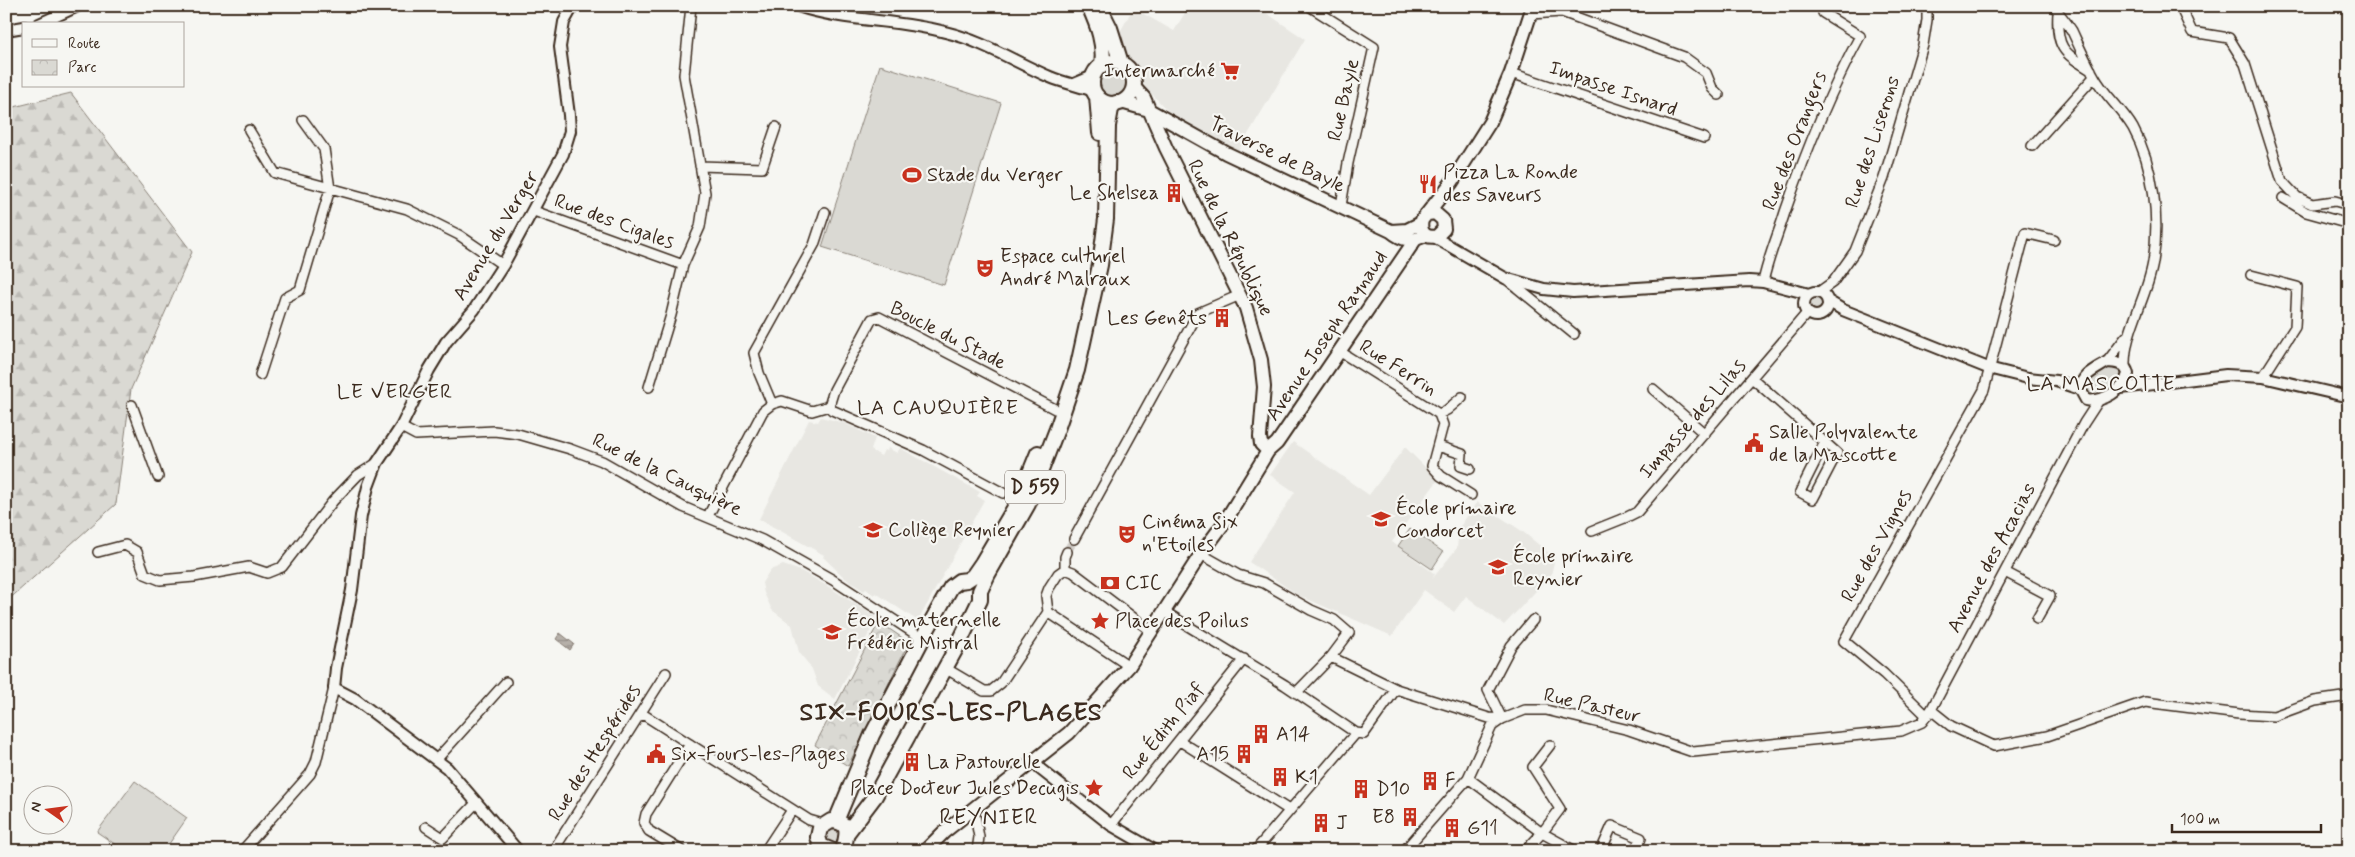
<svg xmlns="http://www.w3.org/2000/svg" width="2355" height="857" font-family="Mynerve,sans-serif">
	<defs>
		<pattern id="forest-firs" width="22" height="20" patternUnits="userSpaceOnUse" patternTransform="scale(1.25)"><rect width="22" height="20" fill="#dad9d3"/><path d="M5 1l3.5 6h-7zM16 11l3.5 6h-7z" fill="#bcbab5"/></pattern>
		<pattern id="park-crowns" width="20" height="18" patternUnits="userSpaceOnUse" patternTransform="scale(1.25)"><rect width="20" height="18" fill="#dad9d3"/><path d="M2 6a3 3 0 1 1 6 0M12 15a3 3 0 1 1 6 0" fill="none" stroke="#bcbab5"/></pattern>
		<pattern id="water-rules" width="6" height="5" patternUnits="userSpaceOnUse" patternTransform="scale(1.25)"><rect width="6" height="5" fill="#b6b0a9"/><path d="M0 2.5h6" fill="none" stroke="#958f89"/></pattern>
	</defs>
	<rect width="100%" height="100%" fill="#f6f6f2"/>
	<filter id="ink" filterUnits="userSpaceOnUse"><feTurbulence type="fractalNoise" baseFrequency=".02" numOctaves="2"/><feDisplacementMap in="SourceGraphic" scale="10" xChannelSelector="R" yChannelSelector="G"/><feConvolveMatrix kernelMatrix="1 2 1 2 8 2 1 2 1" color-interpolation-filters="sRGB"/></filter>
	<g filter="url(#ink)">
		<path fill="#e8e7e2" d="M1189,6H1256L1305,39L1238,151L1168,111L1147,89L1120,46V32L1133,8L1174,31Z
			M821,417L844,423L875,438L871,450L881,456L884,450L887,451L888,448L897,453L900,448L980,492L977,496L984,500L918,621L876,593L874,595L866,589L864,591L846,579L823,557L824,555L759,519L809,420L818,422Z
			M1293,442L1369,495L1405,447L1438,480L1392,542L1435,574L1432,579L1457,548L1459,528L1477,502L1522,531L1555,558L1551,575L1504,625L1466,596L1454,612L1424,590L1392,636L1298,595L1249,562L1295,492L1270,475Z
			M783,565L801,571L829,587L877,618L835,699L818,686L812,669L799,652L792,625L772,610L764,593L762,583L770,570Z"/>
		<path fill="#dad9d3" stroke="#8a8278" d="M1093 82a20 20 0 1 1 40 0a20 20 0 1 1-40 0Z
			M880,65L1001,103L944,285L822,247Z
			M1804 304a12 12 0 1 1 24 0a12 12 0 1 1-24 0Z
			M2113,362L2127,377L2093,402L2080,385Z
			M1410,529L1443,552L1432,569L1398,546Z
			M135,781L187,818L164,851H125L97,832Z
			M827,822L847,833L833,851L818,832Z"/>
		<path fill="url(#forest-firs)" stroke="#8a8278" d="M2341,6H2349V39Z
			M71,93L192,252L131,389L116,504L6,602V109Z"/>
		<path fill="url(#park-crowns)" stroke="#8a8278" d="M879,622L904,639L906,648L848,766L815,745Z"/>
		<path fill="url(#water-rules)" stroke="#857a71" d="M560,633L574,644L570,650L556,639Z"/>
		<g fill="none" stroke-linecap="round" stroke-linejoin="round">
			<path stroke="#d1cdc8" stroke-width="9" stroke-dasharray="9 4.5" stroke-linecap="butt" d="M1067,552L1074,539"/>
			<g stroke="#3b2a1e" stroke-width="12">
				<path id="minor" d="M1309,6L1374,47L1348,163L1341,206
					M1555,6L1562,12L1684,57L1706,73L1712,88L1719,95
					M2054,6C2060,15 2067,23 2072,31C2079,46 2086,62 2094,76C2104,95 2122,109 2133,128C2154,166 2160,219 2153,262C2147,299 2124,330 2125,367
					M2180,6L2192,32L2229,38L2245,64L2282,181L2297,197L2312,204L2335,201L2349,205
					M2058,12C2056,46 2062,53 2091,70
					M1531,14L1562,12
					M1511,73L1704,138
					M249,130L275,173L407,209L459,235L503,265
					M2032,146L2094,77
					M700,166L762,168L776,127
					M2283,198L2306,212L2349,224
					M534,211L683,265
					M2251,275L2297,287L2295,327L2263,377
					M1505,278L1574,334
					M1763,282C1768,258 1778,235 1785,212C1806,151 1829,93 1860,36L1823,13L1822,6
					M1819,292L1833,282L1855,251L1884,178L1923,45L1927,20V6
					M1339,351L1439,414L1443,425L1432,466L1441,476L1471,495
					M2107,362L2126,337
					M260,375L285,298L300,290L330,189L324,149L303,120
					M1752,378L1837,453L1813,499L1800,492L1825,442
					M649,387L671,315L683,265L700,227L705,193L684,75L691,6
					M1653,389L1705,434
					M772,404L782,401L812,411L829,406
					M132,405L158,477
					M1439,414L1447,410L1462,397
					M401,427L416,435L494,431L518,434L570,449L602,461L683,507L762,540L833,580L923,639
					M1438,446L1462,454L1461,466L1470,469
					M1003,493L923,450L832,410L829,406L834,390L872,319L879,317L1055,409
					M708,516L763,411L772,404L759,373L754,353L814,245L825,212
					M1592,531L1627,517L1637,512L1807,313
					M1074,539L1198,313L1240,295
					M98,552L125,545L137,552L145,574L160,580L194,577L249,567L267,573L282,567L333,501L358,475L377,463
					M1201,554L1238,575L1264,583L1311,610L1334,620L1349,633L1331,657L1296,693
					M1065,569L1073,572L1151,631
					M2005,572L2050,596L2037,619
					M1048,612L1129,666
					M1165,612L1285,685L1356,733L1364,734L1396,689L1489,718L1502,719L1525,710H1546L1629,730L1693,752L1901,731L1922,722L1931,710L2084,423L2099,400
					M1331,657L1396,689
					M945,668L984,691H991L1001,683L1048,612L1046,596L1049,588L1058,574L1065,569V557L1067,552
					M1931,710L1951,726L1994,746L2047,736L2145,702L2239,714L2274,716L2315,701L2349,696
					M641,713L809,820L823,824
					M1927,716L1884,674L1844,641L1984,390L2025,233L2054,240
					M1180,741L1289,810
					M1550,745L1533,767L1560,809L1542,833L1575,851
					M436,760L506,682
					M974,810L979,837L977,851
					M1111,825L1244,659
					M426,827L443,838L477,802
					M242,851L310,774L316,762L334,688
					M553,851L666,673
					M682,851L649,831L644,823L646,814L690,744
					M765,851L792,810
					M1255,851L1356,733
					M1404,851L1468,778
					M1525,851L1542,833L1468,778L1492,726L1502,719L1488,690L1511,646L1533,620
					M1601,851L1612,826L1641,838L1636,851"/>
			</g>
			<g stroke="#3b2a1e" stroke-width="14">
				<path id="tertiary" d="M798,6C845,22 897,19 945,32C983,41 1015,62 1050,77C1064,83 1080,86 1094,91
					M39,24L78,6
					M6,30L24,27
					M1074,84L1093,76
					M1434,237L1505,278L1544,289L1573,292L1749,281L1763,282L1809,294
					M1804 304a12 12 0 1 1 24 0a12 12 0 1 1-24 0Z
					M1828,301L1843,310L1988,368L2028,378L2056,381L2080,389
					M2107,362C2116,362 2126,364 2128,374C2124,390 2102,403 2086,400L2080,389C2082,374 2095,370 2107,362Z
					M2121,388L2226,375L2263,377L2349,397
					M334,688L336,668L352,590L361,516L368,487L377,463L401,427L429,370L446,342L474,310L503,265L563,154L570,131L569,115L560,47L564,22L573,6
					M334,688L355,699L447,768L518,851
					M1035,761L1040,769L1111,825L1156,851"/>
			</g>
			<g stroke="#3b2a1e" stroke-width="16">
				<path id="secondary" d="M1133,86L1144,98L1166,148L1246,308L1261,360L1264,387L1260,437L1261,444L1268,451
					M1121,102L1149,110L1226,153L1391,231C1402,240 1412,243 1425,235
					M1428,214L1435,213L1443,220L1444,229L1437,236C1426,239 1419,232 1422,220L1452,182L1490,122L1511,73L1533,6
					M1391,231L1407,230L1421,223
					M925,851L944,832L1069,733L1129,666L1201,554L1224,523L1268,451L1277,443L1415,240"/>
			</g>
			<g stroke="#3b2a1e" stroke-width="18">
				<path id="primary" d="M1089,6C1098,26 1105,44 1102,65
					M1099,6L1110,28L1121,63
					M1092 83a21 21 0 1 1 42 0a21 21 0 1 1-42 0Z
					M1097,96L1100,133
					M836,821L872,735L929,626L951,587L959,581L967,580L973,576L982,563L1018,502L1038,453
					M847,833L875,796L959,643L980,600V591L988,574L1028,504L1057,429L1077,370L1100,265L1106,219L1108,126L1111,109L1116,103
					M833,851L821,846L818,837L820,828L831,821C853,822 846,837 843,851"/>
			</g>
			<use href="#minor" stroke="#f6f6f2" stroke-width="9"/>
			<use href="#tertiary" stroke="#f6f6f2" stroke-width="10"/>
			<use href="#secondary" stroke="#f6f6f2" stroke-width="12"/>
			<use href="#primary" stroke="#f6f6f2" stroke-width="14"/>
		</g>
	</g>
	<defs>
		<g id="supermarket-bare" transform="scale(1.5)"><path d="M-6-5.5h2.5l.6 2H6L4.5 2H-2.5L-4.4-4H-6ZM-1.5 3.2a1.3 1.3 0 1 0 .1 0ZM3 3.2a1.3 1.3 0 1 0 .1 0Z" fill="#c8321e" stroke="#f6f6f2" stroke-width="2.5" paint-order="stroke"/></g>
		<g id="stadium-bare" transform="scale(1.5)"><path d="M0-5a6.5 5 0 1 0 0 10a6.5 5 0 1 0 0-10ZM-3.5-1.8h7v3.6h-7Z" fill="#c8321e" stroke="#f6f6f2" stroke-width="2.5" paint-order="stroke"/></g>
		<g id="restaurant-bare" transform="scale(1.5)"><path d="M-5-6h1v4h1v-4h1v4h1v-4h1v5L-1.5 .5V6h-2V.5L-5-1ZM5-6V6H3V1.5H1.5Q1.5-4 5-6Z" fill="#c8321e" stroke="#f6f6f2" stroke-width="2.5" paint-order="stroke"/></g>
		<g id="building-bare" transform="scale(1.5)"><path d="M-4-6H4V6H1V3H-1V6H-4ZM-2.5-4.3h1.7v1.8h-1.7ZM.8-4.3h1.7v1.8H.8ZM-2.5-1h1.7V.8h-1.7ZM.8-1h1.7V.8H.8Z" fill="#c8321e" stroke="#f6f6f2" stroke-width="2.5" paint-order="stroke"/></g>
		<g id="theatre-bare" transform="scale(1.5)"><path d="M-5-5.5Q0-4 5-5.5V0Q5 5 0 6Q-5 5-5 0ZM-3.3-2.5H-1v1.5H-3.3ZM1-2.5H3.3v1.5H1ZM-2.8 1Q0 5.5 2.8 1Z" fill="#c8321e" stroke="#f6f6f2" stroke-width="2.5" paint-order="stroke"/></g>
		<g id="civic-bare" transform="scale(1.5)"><path d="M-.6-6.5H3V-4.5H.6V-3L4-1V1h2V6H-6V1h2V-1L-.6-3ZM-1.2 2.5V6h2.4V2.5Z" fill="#c8321e" stroke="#f6f6f2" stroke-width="2.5" paint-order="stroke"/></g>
		<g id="school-bare" transform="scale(1.5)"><path d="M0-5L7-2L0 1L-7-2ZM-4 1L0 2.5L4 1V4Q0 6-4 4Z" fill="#c8321e" stroke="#f6f6f2" stroke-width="2.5" paint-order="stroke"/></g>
		<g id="bank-bare" transform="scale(1.5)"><path d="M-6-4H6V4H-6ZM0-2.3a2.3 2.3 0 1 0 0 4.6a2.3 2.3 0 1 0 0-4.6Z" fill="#c8321e" stroke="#f6f6f2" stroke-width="2.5" paint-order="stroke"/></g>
		<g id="sight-bare" transform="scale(1.5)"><path d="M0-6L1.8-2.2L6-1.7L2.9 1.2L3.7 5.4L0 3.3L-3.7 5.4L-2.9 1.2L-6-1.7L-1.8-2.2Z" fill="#c8321e" stroke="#f6f6f2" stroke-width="2.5" paint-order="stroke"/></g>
	</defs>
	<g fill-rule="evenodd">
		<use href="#supermarket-bare" x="1230" y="71"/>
		<use href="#stadium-bare" x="912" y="175"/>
		<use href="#restaurant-bare" x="1428" y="184"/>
		<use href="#building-bare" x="1174" y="193"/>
		<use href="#theatre-bare" x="985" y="268"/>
		<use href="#building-bare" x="1222" y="318"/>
		<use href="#civic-bare" x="1754" y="443"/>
		<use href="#school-bare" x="1381" y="519"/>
		<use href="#school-bare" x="873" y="530"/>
		<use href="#theatre-bare" x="1127" y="534"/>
		<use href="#school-bare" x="1498" y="567"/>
		<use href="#bank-bare" x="1110" y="583"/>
		<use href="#sight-bare" x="1100" y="621"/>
		<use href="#school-bare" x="832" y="632"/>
		<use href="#building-bare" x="1261" y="734"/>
		<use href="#civic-bare" x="656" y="754"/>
		<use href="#building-bare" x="1244" y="754"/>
		<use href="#building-bare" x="912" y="762"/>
		<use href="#building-bare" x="1280" y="777"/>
		<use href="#building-bare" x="1430" y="781"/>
		<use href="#sight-bare" x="1094" y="788"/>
		<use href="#building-bare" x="1361" y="789"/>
		<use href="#building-bare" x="1410" y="817"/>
		<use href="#building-bare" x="1321" y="823"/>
		<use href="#building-bare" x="1452" y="828"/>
	</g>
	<g text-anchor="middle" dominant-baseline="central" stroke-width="4.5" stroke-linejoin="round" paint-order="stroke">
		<rect fill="#f6f6f2" stroke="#73675e" stroke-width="1" x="1005" y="470.5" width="60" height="33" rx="4"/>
		<g font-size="19" font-weight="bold" fill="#3b2a1e">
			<text x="1035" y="487">D 559</text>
		</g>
		<g font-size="20" fill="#3b2a1e" stroke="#f6f6f2" text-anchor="start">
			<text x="1215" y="71" text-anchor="end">Intermarché</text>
			<text x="1443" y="172">Pizza La Ronde<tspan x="1443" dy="23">des Saveurs</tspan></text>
			<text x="927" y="175">Stade du Verger</text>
			<text x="1159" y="193" text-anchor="end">Le Shelsea</text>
			<text x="1000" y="256">Espace culturel<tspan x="1000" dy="23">André Malraux</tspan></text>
			<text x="1207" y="318" text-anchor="end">Les Genêts</text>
			<text x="1769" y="432">Salle Polyvalente<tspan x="1769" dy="23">de la Mascotte</tspan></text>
			<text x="1396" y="508">École primaire<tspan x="1396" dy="23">Condorcet</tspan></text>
			<text x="1142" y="522">Cinéma Six<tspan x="1142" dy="23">n'Etoiles</tspan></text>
			<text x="888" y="530">Collège Reynier</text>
			<text x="1513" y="556">École primaire<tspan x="1513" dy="23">Reynier</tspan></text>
			<text x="1125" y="583">CIC</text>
			<text x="847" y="620">École maternelle<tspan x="847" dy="23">Frédéric Mistral</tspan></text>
			<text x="1115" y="621">Place des Poilus</text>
			<text x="1276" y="734">A14</text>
			<text x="671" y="754">Six-Fours-les-Plages</text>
			<text x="1229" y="754" text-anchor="end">A15</text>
			<text x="927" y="762">La Pastourelle</text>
			<text x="1295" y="777">K1</text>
			<text x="1445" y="781">F</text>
			<text x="1079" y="788" text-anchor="end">Place Docteur Jules Decugis</text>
			<text x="1376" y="789">D10</text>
			<text x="1395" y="817" text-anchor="end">E8</text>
			<text x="1336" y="823">J</text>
			<text x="1467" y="828">G11</text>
		</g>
		<g font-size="20" fill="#3b2a1e" stroke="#f6f6f2">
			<text transform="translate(1613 89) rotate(19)">Impasse Isnard</text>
			<text transform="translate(1344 100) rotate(-77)">Rue Bayle</text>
			<text transform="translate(1795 141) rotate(-69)">Rue des Orangers</text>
			<text transform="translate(1873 142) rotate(-72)">Rue des Liserons</text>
			<text transform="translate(1277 155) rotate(26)">Traverse de Bayle</text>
			<text transform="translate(614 222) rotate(20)">Rue des Cigales</text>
			<text transform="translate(496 236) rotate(-59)">Avenue du Verger</text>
			<text transform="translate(1230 238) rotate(64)">Rue de la République</text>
			<text transform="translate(948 336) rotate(27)">Boucle du Stade</text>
			<text transform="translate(1327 336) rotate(-56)">Avenue Joseph Raynaud</text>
			<text transform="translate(1398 368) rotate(32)">Rue Ferrin</text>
			<text transform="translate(1693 419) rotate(-49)">Impasse des Lilas</text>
			<text transform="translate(667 475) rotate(26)">Rue de la Cauquière</text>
			<text transform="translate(1877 546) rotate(-61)">Rue des Vignes</text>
			<text transform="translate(1992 558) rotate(-62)">Avenue des Acacias</text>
			<text transform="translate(1592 706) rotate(13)">Rue Pasteur</text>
			<text transform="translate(1164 731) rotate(-51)">Rue Édith Piaf</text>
			<text transform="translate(595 753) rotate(-58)">Rue des Hespérides</text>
		</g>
		<g font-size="21" letter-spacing="1" fill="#3b2a1e" stroke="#f6f6f2">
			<text x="2101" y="384">LA MASCOTTE</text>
			<text x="395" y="392">LE VERGER</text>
			<text x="938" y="408">LA CAUQUIÈRE</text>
		</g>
		<g font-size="22" letter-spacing="1" fill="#3b2a1e" stroke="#f6f6f2">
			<text x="989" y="818">REYNIER</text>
		</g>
		<g font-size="25" font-weight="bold" letter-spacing="1" fill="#3b2a1e" stroke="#f6f6f2">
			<text x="951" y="713">SIX-FOURS-LES-PLAGES</text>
		</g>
	</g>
	<rect width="2355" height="857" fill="none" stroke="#f6f6f2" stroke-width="25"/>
	<rect x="12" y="12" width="2330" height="832" fill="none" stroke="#3b2a1e" stroke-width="2" filter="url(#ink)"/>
	<rect x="22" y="22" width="162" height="65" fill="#f6f6f2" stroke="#aba49d"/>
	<rect x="32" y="39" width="25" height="8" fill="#f6f6f2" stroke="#aba49d"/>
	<text x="68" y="48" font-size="15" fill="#3b2a1e">Route</text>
	<rect x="32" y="60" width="25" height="15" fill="url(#park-crowns)" stroke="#aba49d"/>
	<text x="68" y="72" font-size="15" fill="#3b2a1e">Parc</text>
	<g transform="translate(48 810) rotate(284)"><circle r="24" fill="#f6f6f2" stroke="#aba49d"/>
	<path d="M0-4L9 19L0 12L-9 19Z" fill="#c8321e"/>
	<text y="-8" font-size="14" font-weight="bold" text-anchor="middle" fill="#3b2a1e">N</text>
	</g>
	<path d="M2172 824v8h149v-8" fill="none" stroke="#3b2a1e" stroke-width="2.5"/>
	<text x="2180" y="824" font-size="15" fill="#3b2a1e" stroke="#f6f6f2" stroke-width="4" paint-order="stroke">100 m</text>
</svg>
